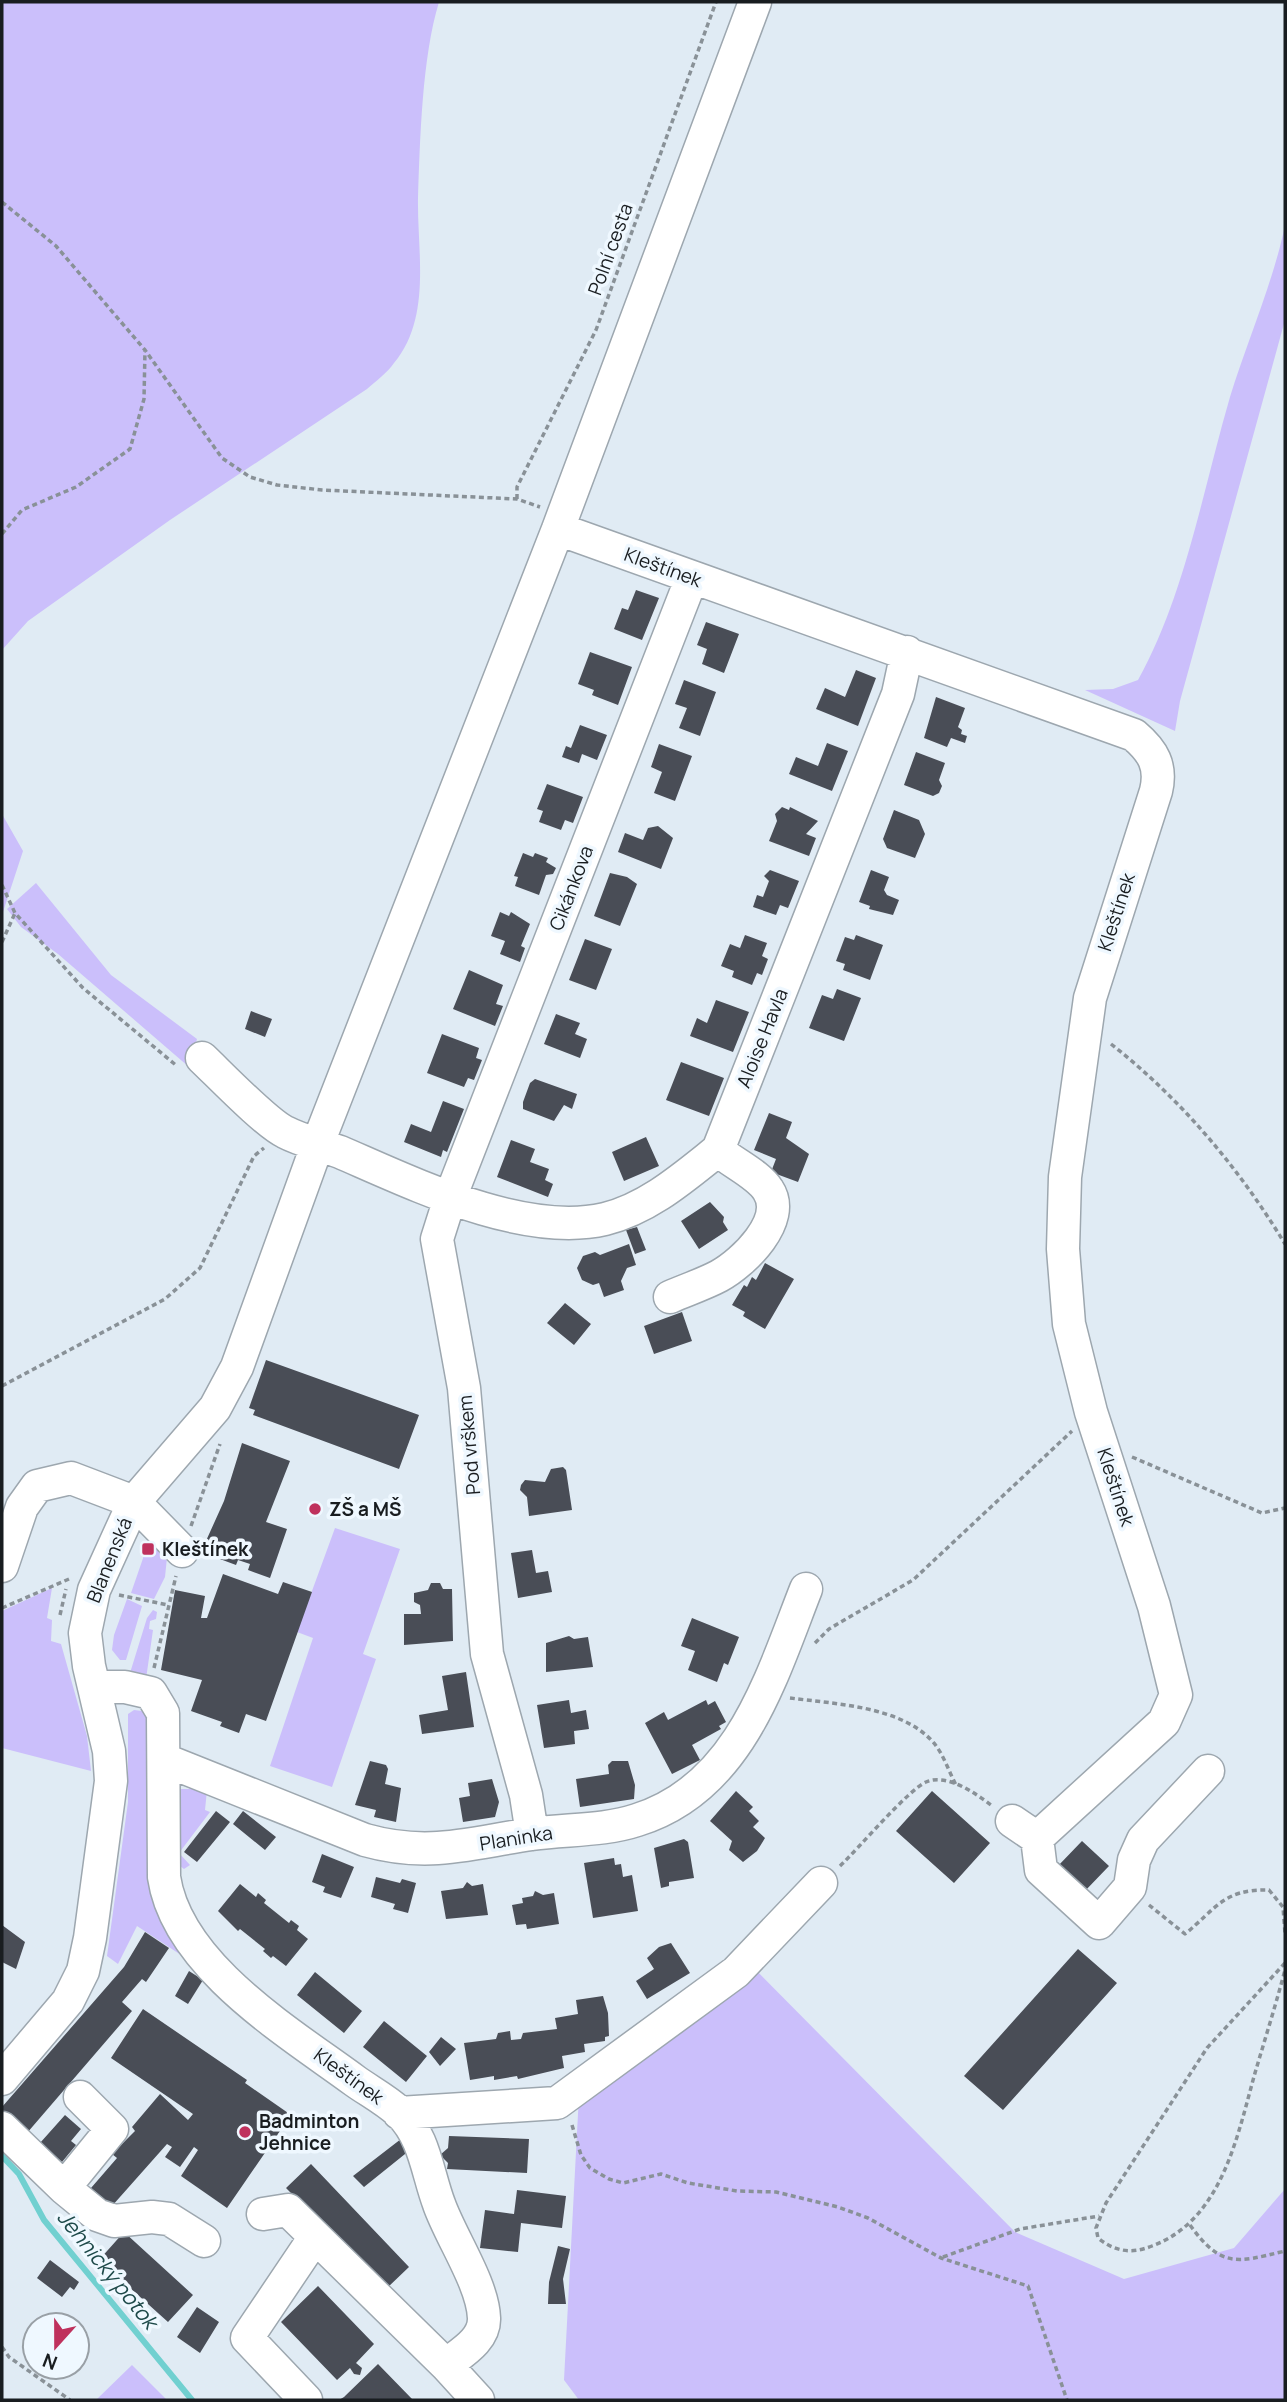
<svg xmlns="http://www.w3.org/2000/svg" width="1287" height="2402" font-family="Manrope,sans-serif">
	<rect width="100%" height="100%" fill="#e0ebf4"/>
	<path fill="#cbbffb" d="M2,2H439C422,57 420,140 418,198C417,252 432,317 394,363C387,373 376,381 367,389L170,520L28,621L2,650Z
		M1285,225V320L1180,701L1175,731L1085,690L1113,689L1138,680C1185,596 1203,489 1230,397C1247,342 1274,280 1285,225Z
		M2,814L23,851L2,915Z
		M36,883L111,975L197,1039L189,1067L58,954L21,927L7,909Z
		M335,1528L400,1549L363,1654L376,1659L332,1787L270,1766L313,1638L297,1632Z
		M156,1535L168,1548L165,1577L154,1599L131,1593L149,1541Z
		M52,1588L47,1618L52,1620L51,1641L61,1644L87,1736L91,1771L2,1748V1611Z
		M127,1599L142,1606L126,1660H120L112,1650L114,1635Z
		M153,1610L157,1612L156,1619L150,1621L149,1629L153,1630L146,1679L130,1673L147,1618Z
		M134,1710L142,1711L148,1718L185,1950L181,1955L137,1926L118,1964L107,1956L128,1802V1714Z
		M192,1785L207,1790L205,1810L210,1812L179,1853L190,1865L184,1869L171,1859L175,1800L180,1789H189Z
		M746,1960L1015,2232L1124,2279L1234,2248L1285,2189V2400H579L564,2380L580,2076Z
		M132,2365L167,2400H96Z"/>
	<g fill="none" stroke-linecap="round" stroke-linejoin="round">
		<path stroke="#71d0d0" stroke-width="6" d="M2,2156L19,2174L44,2220L192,2400"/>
	</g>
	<path fill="#494d56" d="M636,590L659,598L642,640L614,629L622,608L628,610Z
		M706,622L739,634L724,673L702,664L707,649L697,645Z
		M590,652L632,667L618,705L592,695L594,690L578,684Z
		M856,670L876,678L858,726L816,709L825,688L845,697Z
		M684,680L716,692L700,736L679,728L687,708L675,704Z
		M936,697L965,708L958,727L962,730L961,734L967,736L965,743L951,738L947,747L924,738Z
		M580,725L607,735L597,760L582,754L579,763L562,757L566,746L571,748Z
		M827,743L848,751L832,791L789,774L796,757L818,766Z
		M659,744L692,756L675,801L654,793L662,772L651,767Z
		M916,752L945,763L939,780L942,786L939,793L933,796L904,785Z
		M547,784L583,797L573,823L565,820L561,830L539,822L543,811L537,809Z
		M782,807L789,810L790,807L818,821L806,834L816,838L809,856L769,841L777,821L775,814Z
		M894,810L919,820L925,834L915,858L887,848L883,839Z
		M658,826L673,838L661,869L618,852L625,833L643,840L648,828Z
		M523,853L533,857L535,853L548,858L546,862L556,868L553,874L546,875L539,895L515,886L518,877L514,876Z
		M770,870L799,881L788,908L780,905L776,915L753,907L757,895L763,897L769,881L764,876Z
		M871,870L889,877L884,890L887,895L899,900L893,915L869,909L870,906L859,902Z
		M610,873L627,877L637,884L620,926L594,916Z
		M500,912L509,916L511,912L530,924L521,946L525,948L520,962L500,954L505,941L491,936Z
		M745,935L767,943L762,956L768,959L762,975L757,973L752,985L732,977L734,971L721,966L730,944L740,948Z
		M856,935L883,945L870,980L843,970L845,964L836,961L845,937L854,940Z
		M585,939L612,949L596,990L569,980Z
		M469,970L503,985L496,1004L503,1006L495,1026L453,1009Z
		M837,989L861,998L844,1041L809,1028L822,995L833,999Z
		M716,1000L749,1012L733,1052L690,1036L697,1018L707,1023Z
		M251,1011L272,1019L265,1037L245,1029Z
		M556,1014L580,1023L575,1034L587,1039L580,1058L544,1044Z
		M442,1034L479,1048L476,1058L482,1060L474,1080L468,1078L464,1087L427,1073Z
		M681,1062L724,1078L709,1116L666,1100Z
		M535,1079L577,1094L572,1109L564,1105L554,1121L523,1109V1102L530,1083Z
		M443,1101L464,1109L447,1152L443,1150L441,1157L404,1142L411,1124L431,1132Z
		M769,1113L792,1122L786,1138L809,1154L798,1182L771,1172L776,1159L754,1150Z
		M646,1137L659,1166L624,1181L612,1152Z
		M511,1140L535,1149L530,1162L549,1169L545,1180L553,1184L548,1197L497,1177Z
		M710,1202L724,1217L723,1222L728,1230L699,1249L681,1221Z
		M637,1227L646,1250L635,1254L626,1230Z
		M629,1244L636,1265L627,1268L621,1281L624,1290L604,1297L599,1283L593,1285L582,1280L577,1268L583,1256L595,1252L600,1255Z
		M765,1263L794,1279L765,1329L743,1316L745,1312L732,1305L744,1285L747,1287L752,1277L756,1280Z
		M565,1303L591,1324L574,1345L547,1323Z
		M682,1312L692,1341L654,1354L644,1326Z
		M266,1360L419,1415L399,1469L253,1415L255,1410L249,1408Z
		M242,1443L290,1461L266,1522L287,1529L270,1578L248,1570L250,1564L238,1560L236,1565L201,1552L224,1501Z
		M563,1467L566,1470L572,1510L529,1516L527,1497L520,1490L521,1485L525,1480L545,1482L551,1469Z
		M532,1550L536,1573L548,1571L552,1592L518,1598L511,1553Z
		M223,1574L278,1594L283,1582L312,1592L266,1721L246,1714L239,1733L220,1726L222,1722L191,1711L202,1680L161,1670L175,1590L205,1596L201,1618H207Z
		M431,1583H440L443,1589H452L453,1641L404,1645V1614H421L420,1605L414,1602V1593L428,1590Z
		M692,1618L739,1637L728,1665L724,1663L717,1682L688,1670L695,1651L681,1646Z
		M569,1636L574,1639L588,1637L593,1667L546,1672V1643Z
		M466,1672L474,1727L422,1734L419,1715L448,1710L442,1676Z
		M569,1700L571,1713L586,1710L589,1729L574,1731L575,1744L544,1748L537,1705Z
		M706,1700L708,1705L715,1701L726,1722L719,1726L721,1729L692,1745L700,1760L672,1774L645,1723L664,1712L668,1720Z
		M370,1761L386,1765L388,1769L385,1784L401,1788L396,1822L374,1817L376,1810L355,1805Z
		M612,1761H628L635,1785L634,1799L580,1807L576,1779L609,1774L608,1765Z
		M492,1779L499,1802L495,1817L463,1822L459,1798L470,1796L468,1783Z
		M736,1791L753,1807L749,1811L759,1821L753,1827L765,1838L757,1851L743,1862L729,1850L732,1841L710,1821Z
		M932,1791L990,1843L954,1883L896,1831Z
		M216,1811L230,1822L197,1862L184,1852Z
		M243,1811L276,1837L265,1850L233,1824Z
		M684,1839L688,1842L694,1878L669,1882V1886L661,1888L654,1848Z
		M1082,1841L1109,1866L1084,1892L1057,1867Z
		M322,1854L354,1867L341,1898L323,1892L325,1887L312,1882Z
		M614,1858L615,1865L621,1864L623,1877L632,1875L638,1911L593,1918L584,1863Z
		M376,1877L400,1883L402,1879L416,1883L408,1913L393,1909L395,1904L371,1897Z
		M467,1882L472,1886L483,1884L488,1915L446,1919L441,1891L463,1888Z
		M240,1884L256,1897L258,1893L266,1900L264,1903L289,1923L291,1920L299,1926L297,1930L308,1939L286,1966L273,1956L271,1958L263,1951L265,1949L240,1929L238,1931L218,1911Z
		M535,1891L543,1895L554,1893L559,1924L527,1929L526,1924L516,1925L512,1905L523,1903L522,1898L533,1896Z
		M2,1925L25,1942L16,1969L2,1962Z
		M145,1932L169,1948L146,1982L142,1979L122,2002L132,2011L27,2133L2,2111V2107L124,1967Z
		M671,1943L690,1973L647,1999L636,1981L654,1969L647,1958L659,1947Z
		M1078,1949L1117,1983L1003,2110L964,2076Z
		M189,1971L203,1980L188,2004L175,1996Z
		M315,1972L362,2011L344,2033L297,1995Z
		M603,1996L608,2013L609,2036L605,2037V2041L584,2044L585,2052L562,2056L564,2068L518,2079L517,2076L494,2080V2076L470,2080L464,2043L496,2039L498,2033L510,2031L511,2040L521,2039L523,2033L557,2029L555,2018L578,2014L576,2000Z
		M143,2009L247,2080L245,2083L291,2115L227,2208L181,2176L198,2150L194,2147L180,2167L165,2157L172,2147L167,2144L112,2206L91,2188L117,2158L112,2154L135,2131L132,2127L160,2094L188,2120L193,2114L111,2058Z
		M384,2021L427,2056L406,2082L363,2047Z
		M441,2037L456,2049L440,2066L429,2052Z
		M65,2115L81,2129L71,2141L76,2145L62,2162L40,2143Z
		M449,2136L529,2139L527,2173L447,2169L448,2163L440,2155L448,2148Z
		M401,2139L410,2150L364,2187L353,2176Z
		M311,2164L409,2267L386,2289L286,2188Z
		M517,2190L566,2196L562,2228L521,2223L518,2252L480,2248L485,2210L514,2214Z
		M124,2232L193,2295L168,2322L99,2260Z
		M558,2246L570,2249L563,2279L566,2304H548L549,2282Z
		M50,2260L79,2282L74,2290L70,2287L62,2297L37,2278Z
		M318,2286L374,2344L356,2363L362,2368L360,2375L354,2374L350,2368L337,2380L281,2322Z
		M197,2307L219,2322L200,2353L177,2337Z
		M378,2364L413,2400H339L344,2397Z"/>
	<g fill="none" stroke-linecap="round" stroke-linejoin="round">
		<g stroke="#9da7af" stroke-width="35">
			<path id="minor" d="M558,529L1134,735C1153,751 1162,766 1156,791L1090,998L1065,1177L1063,1249L1069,1324L1091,1412L1154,1606L1176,1695L1164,1722L1037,1838L1012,1821
				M202,1058C220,1075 266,1123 285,1132C302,1141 322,1145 340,1152C414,1184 524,1238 605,1219C649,1208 684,1177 718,1150L898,694L907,652
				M670,1297C686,1290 704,1284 719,1276C743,1263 788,1220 768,1190C758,1174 732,1163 718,1150
				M2,1566L22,1507L37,1486L71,1478L134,1502L182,1551
				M94,1687H125L151,1693L163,1713L164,1877C177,1965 287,2031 355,2081C369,2091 386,2100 399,2112C425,2137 427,2172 439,2204C450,2236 483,2284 484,2318C485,2340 461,2353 446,2365L478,2400
				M165,1760L365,1840C429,1858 469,1843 532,1834C566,1829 604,1831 637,1820C740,1788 771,1678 806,1589
				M532,1834L526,1795L487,1654L464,1388L437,1239L450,1198L692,577
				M1037,1838L1041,1870L1099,1923L1130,1887L1134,1860L1143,1840L1208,1771
				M2,2079L68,2001L83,1971L90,1938L111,1781L109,1751L89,1666L85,1633L94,1590L134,1502L215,1408L237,1367L318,1143L558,529L755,2
				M399,2113L557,2103L736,1972L821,1883
				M2,2128L64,2188L112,2129L80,2097
				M64,2188L97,2215L114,2221L152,2217L169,2219L204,2241
				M263,2214L288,2210L446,2365
				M306,2400L247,2338L315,2237"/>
		</g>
		<path stroke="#899197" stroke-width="3.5" stroke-dasharray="5 3.5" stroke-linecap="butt" d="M2,202L56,246L145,350L222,458L250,477L277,485L322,490L517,499L540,507
			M517,499V487L596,330L716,2
			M2,534L22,510L76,487L130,449L144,399L145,350
			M2,885L15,913L83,988L177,1066
			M2,942L15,913
			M1111,1044C1181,1099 1239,1168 1285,1244
			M2,1386L165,1299L200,1268L254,1156L264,1148
			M1132,1457L1262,1513L1285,1508
			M191,1526L220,1444
			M119,1595L168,1605
			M2,1608L69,1579
			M60,1615L66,1589
			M815,1643L829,1629L913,1580L1072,1431
			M154,1668L176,1576
			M790,1698C835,1704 901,1706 933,1742C943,1753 949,1772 956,1785
			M840,1866C859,1848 907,1791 926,1782C947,1773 975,1793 991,1805
			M1149,1905L1185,1934C1217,1908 1223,1889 1269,1890L1283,1907L1285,1933
			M1285,1963L1207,2048L1106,2203L1096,2228L1098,2238C1115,2252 1132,2254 1152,2246C1222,2220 1237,2137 1255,2073C1265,2039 1276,2004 1285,1970
			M572,2125L581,2155L590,2168L609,2179L623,2183L661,2174L688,2183L737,2191L776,2192L838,2207L868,2218L941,2258L1028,2286L1067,2400
			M1190,2225C1221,2268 1236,2263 1285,2251
			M943,2257L1020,2229L1099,2216
			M2,2347L9,2357L70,2400"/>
		<use href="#minor" stroke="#fff" stroke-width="32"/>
	</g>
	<g fill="#bf315d" stroke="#eff8ff" stroke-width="2.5">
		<circle cx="315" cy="1509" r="7"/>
		<rect x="141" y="1542" width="14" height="14" rx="3.5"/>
		<circle cx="245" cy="2132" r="7"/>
	</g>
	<g text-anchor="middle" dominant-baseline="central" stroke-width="7" stroke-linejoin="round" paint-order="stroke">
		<g font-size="19" fill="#191d20" stroke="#eff8ff">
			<text transform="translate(610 249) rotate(-70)">Polní cesta</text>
			<text transform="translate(663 567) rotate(20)">Kleštínek</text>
			<text transform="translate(571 888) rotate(-69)">Cikánkova</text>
			<text transform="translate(1116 912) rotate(-72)">Kleštínek</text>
			<text transform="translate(762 1038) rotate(-68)">Aloise Havla</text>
			<text transform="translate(469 1445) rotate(-95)">Pod vrškem</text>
			<text transform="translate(1116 1487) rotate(72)">Kleštínek</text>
			<text transform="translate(109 1560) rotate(-68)">Blanenská</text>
			<text transform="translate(516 1838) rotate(-9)">Planinka</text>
			<text transform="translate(349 2076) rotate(36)">Kleštínek</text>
		</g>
		<g font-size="19" font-weight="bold" fill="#191d20" stroke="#eff8ff" text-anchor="start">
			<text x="329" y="1509">ZŠ a MŠ</text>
			<text x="162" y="1549">Kleštínek</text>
			<text x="259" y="2121">Badminton<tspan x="259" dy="22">Jehnice</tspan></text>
		</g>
		<g font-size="21" font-style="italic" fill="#1e4a4a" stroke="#eff8ff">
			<text transform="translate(108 2269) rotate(51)">Jehnický potok</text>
		</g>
	</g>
	<rect width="1287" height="2402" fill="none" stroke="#191d20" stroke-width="7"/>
	<g transform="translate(56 2346) rotate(201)"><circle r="33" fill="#eff8ff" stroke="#99a0a6" stroke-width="2"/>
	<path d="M0-5L12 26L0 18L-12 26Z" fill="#bf315d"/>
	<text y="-10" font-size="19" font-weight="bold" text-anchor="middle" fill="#191d20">N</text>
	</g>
</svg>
